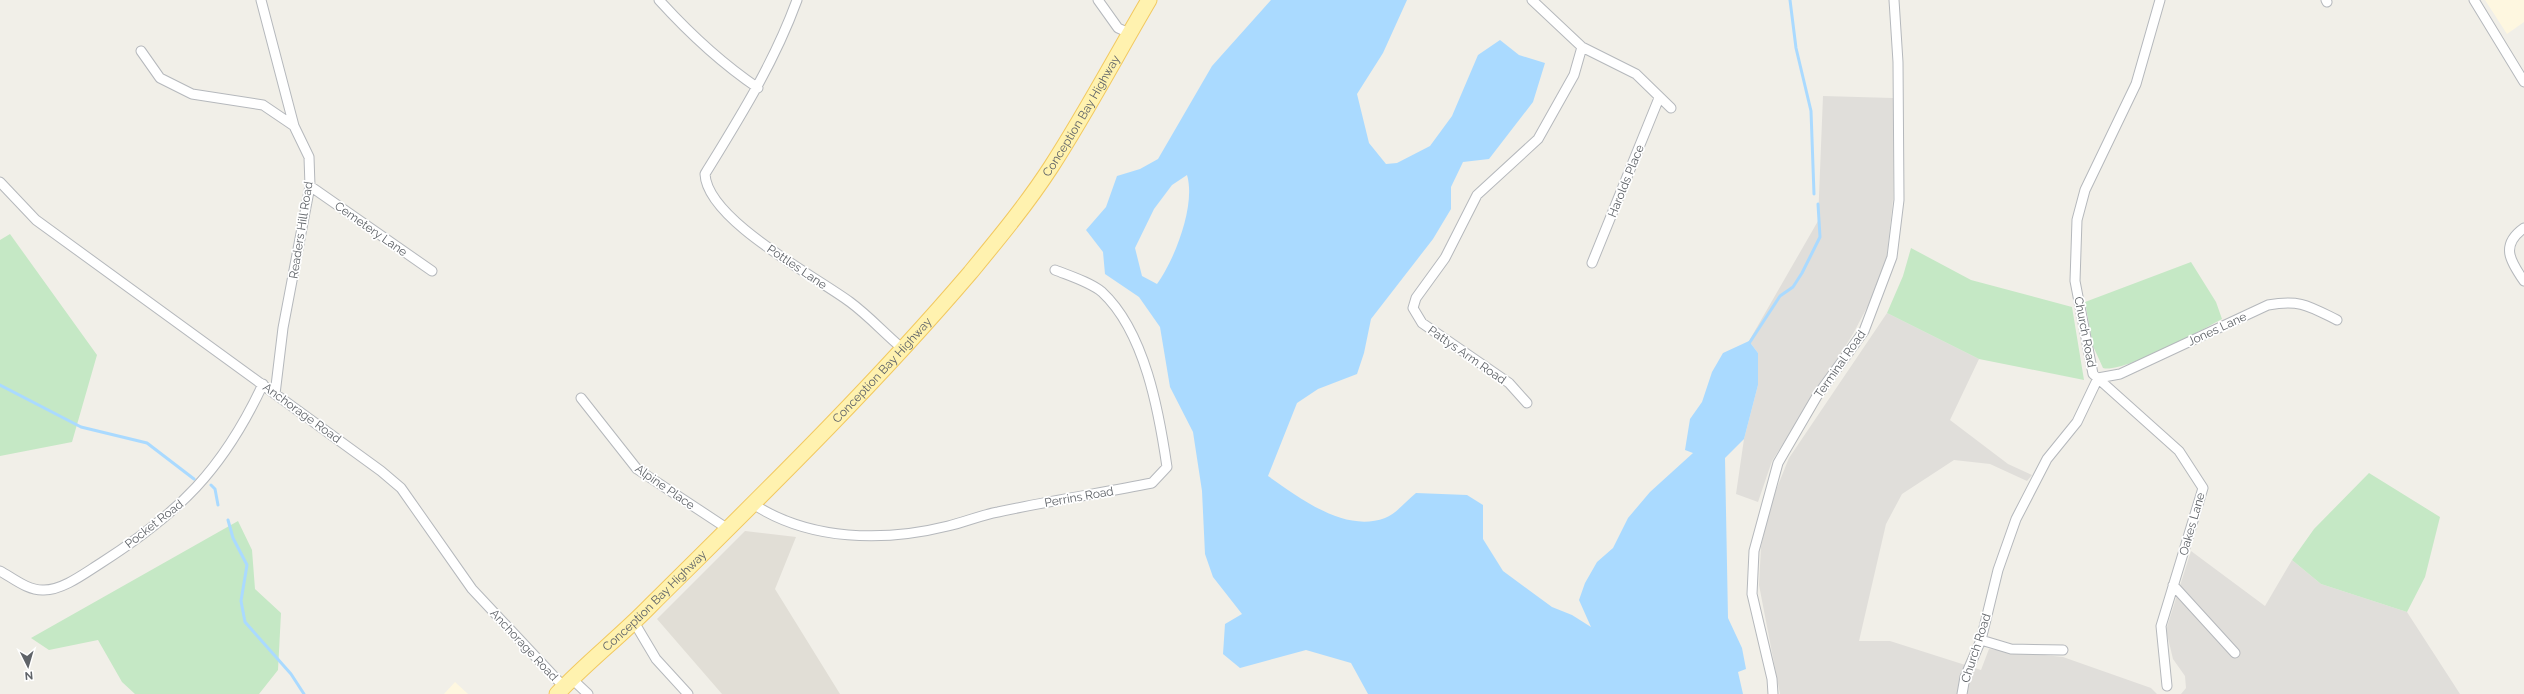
<svg xmlns="http://www.w3.org/2000/svg" width="2524" height="694" font-family="Raleway,sans-serif">
	<rect width="100%" height="100%" fill="#f1efe8"/>
	<path fill="#fef7e0" d="M2485,0H2524V22L2507,34Z
		M455,682L468,694H444Z"/>
	<path fill="#e0deda" d="M1823,96L1893,98V199L1887,256L1874,294L1853,334L1772,461L1758,502L1736,494L1744,439L1758,385V353L1749,341L1818,221Z
		M1887,313L1979,359L1950,420L2008,464L2032,475L2027,481L1990,464L1954,460L1902,494L1886,524L1859,641H1890L1981,670L1989,649L2063,657L2151,688L2157,694H1780L1759,585L1761,547L1770,505L1789,458Z
		M2191,551L2265,606L2292,560L2321,584L2407,612L2460,694H2181L2186,688L2185,676L2173,659L2166,630Z"/>
	<path fill="#e1ded6" d="M745,531L796,537L775,589L840,694H722L657,619Z"/>
	<path fill="#c5e8c5" d="M10,234L97,355L72,442L0,456V240Z
		M1911,248L1971,280L2072,307L2084,380L1979,359L1887,313L1903,276Z
		M2191,262L2216,302L2222,319C2202,330 2122,374 2103,368L2093,346L2085,302Z
		M2369,473L2440,517L2425,577L2407,612L2321,584L2292,560L2314,529Z
		M238,521L252,550L255,589L281,613L278,670L259,694H135L122,682L98,640L49,650L31,638Z"/>
	<path fill="#aadaff" fill-rule="evenodd" d="M1271,0H1407L1383,53L1357,94L1369,143L1386,164L1397,163L1430,146L1452,116L1478,55L1500,40L1519,55L1545,63L1533,102L1489,159L1463,162L1451,187V209L1433,239L1371,319L1364,353L1357,374L1318,389L1297,403L1268,476C1300,498 1344,533 1385,518C1396,514 1407,500 1416,493L1467,495L1483,505V539L1503,571L1552,607L1572,615L1591,627L1579,600L1585,583L1597,562L1613,548L1628,518L1650,492L1693,453L1685,450L1690,419L1702,402L1712,372L1723,353L1749,341L1758,353V385L1744,439L1725,458L1728,618L1742,648L1746,669L1738,672L1743,694H1368L1351,663L1306,650L1240,668L1223,654L1225,624L1242,614L1213,577L1205,554L1202,491L1193,432L1170,387L1160,327L1139,297L1105,274L1103,252L1086,230L1106,207L1117,176L1140,169L1158,159L1212,66ZM1187,175C1196,205 1175,259 1157,284L1142,276L1135,248L1154,209L1172,185Z"/>
	<g fill="none" stroke-linecap="round" stroke-linejoin="round">
		<path stroke="#aadaff" stroke-width="3" d="M1790,0L1796,48L1811,111L1814,194
			M1748,345L1780,296L1793,287L1802,273L1820,237L1818,204
			M0,385L81,427L147,443L194,479
			M211,485L215,489L218,505
			M228,520L233,538L247,565L241,601L245,622L291,674L304,694"/>
		<g stroke="#b5b8bc" stroke-width="11">
			<path id="street" d="M261,0L294,126L309,157L310,186L283,328L275,394
				M659,0C689,33 721,63 758,88
				M797,0C774,63 740,117 705,174C707,220 815,276 850,302C869,316 885,334 903,349
				M1098,0L1118,28L1129,33
				M1532,0L1582,47L1636,74L1671,108
				M2160,0L2136,84L2085,190L2077,220L2075,281L2093,374L2179,451L2203,488L2161,626L2167,686
				M2326,0L2327,2
				M2474,0L2524,82
				M141,51L160,78L192,94L263,105L294,126
				M0,182L36,220L381,471L401,488L472,589L564,687
				M310,186L432,271
				M2524,228C2500,245 2510,261 2524,281
				M1592,263L1659,98
				M2098,378L2120,374L2268,305C2300,299 2309,306 2337,320
				M581,398L637,469L728,529
				M1527,403L1509,383L1422,323L1413,308L1416,298L1445,258L1477,195L1538,139L1574,75L1582,47
				M753,504C810,541 884,542 948,526C965,522 981,515 998,512C1049,501 1101,493 1152,483L1167,467C1159,412 1145,332 1102,292C1090,282 1070,276 1055,270
				M0,571C13,578 28,591 44,590C63,590 85,573 101,563C179,513 223,470 263,384
				M2173,585L2235,653
				M634,622L656,659L688,694
				M1981,640L2011,649L2063,650
				M572,679L588,694
				M1773,694L1772,679L1752,594L1754,551L1778,463L1817,396L1864,331L1892,257L1899,200L1898,62L1894,0
				M1962,694L1965,677L1981,640L1998,570L2016,519L2047,459L2077,422L2098,378"/>
		</g>
		<g stroke="#f2c960" stroke-width="17">
			<g id="primary">
				<path id="s1" d="M557,694C587,662 621,636 651,605C760,497 870,390 970,273C998,239 1027,204 1051,167C1086,113 1116,56 1149,0"/>
			</g>
		</g>
		<use href="#street" stroke="#fff" stroke-width="9"/>
		<use href="#primary" stroke="#fff2af" stroke-width="15"/>
	</g>
	<g text-anchor="middle" dominant-baseline="central" stroke-width="3.5" stroke-linejoin="round" paint-order="stroke">
		<g font-size="12" fill="#5f6368" stroke="#fff">
			<text stroke="none"><textPath href="#s1" startOffset="783">Conception Bay Highway</textPath></text>
			<text transform="translate(1626 181) rotate(-68)">Harolds Place</text>
			<text transform="translate(371 229) rotate(35)">Cemetery Lane</text>
			<text transform="translate(301 230) rotate(-81)">Readers Hill Road</text>
			<text transform="translate(797 267) rotate(34)">Pottles Lane</text>
			<text transform="translate(2217 329) rotate(-25)">Jones Lane</text>
			<text transform="translate(2085 332) rotate(79)">Church Road</text>
			<text transform="translate(1467 355) rotate(35)">Pattys Arm Road</text>
			<text transform="translate(1840 364) rotate(-55)">Terminal Road</text>
			<text stroke="none"><textPath href="#s1" startOffset="459">Conception Bay Highway</textPath></text>
			<text transform="translate(302 413) rotate(36)">Anchorage Road</text>
			<text transform="translate(665 487) rotate(35)">Alpine Place</text>
			<text transform="translate(1079 497) rotate(-10)">Perrins Road</text>
			<text transform="translate(154 524) rotate(-38)">Pocket Road</text>
			<text transform="translate(2192 524) rotate(-74)">Oakes Lane</text>
			<text stroke="none"><textPath href="#s1" startOffset="135">Conception Bay Highway</textPath></text>
			<text transform="translate(524 645) rotate(47)">Anchorage Road</text>
			<text transform="translate(1976 648) rotate(-72)">Church Road</text>
		</g>
	</g>
	<g transform="translate(28 666) rotate(175)" stroke="#ffffff" stroke-width="3" paint-order="stroke">
	<path d="M0-3L7 15L0 10L-7 15Z" fill="#5f6368"/>
	<text y="-6" font-size="11" font-weight="bold" text-anchor="middle" fill="#5f6368">N</text>
	</g>
</svg>
